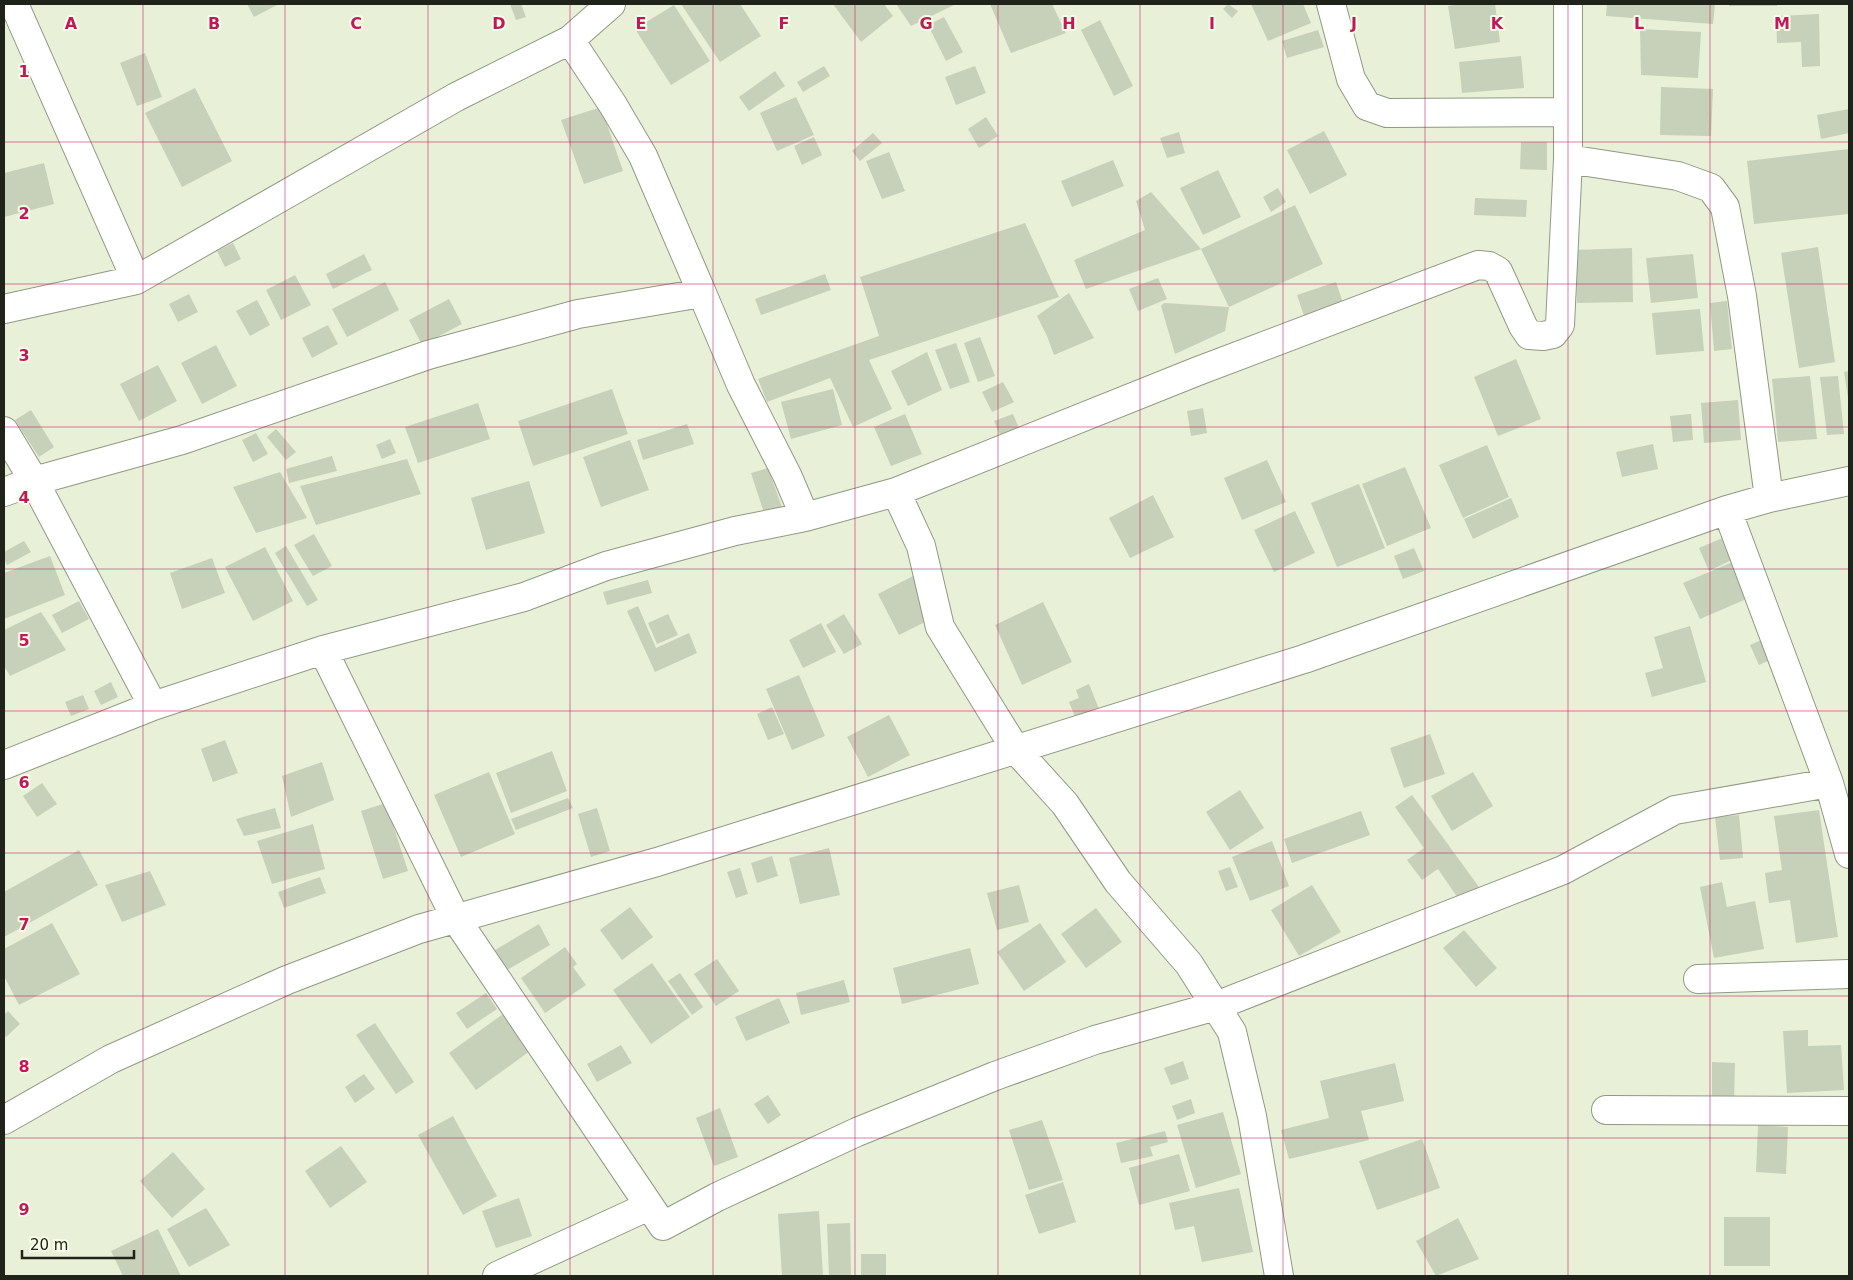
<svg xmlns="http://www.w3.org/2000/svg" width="1853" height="1280" font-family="'DejaVu Sans',sans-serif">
	<rect width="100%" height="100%" fill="#e8f0d8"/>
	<path fill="#c7d0b8" d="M247,4H279L254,17Z
		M510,4H521L526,17L516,20Z
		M681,4H740L761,36L720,62Z
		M833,4H884L893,16L861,42Z
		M896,4H956L911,26Z
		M990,4H1052L1066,33L1011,53Z
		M1228,4L1238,11L1232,18L1223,9Z
		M1251,4H1303L1311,23L1268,41Z
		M1462,4H1495L1500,42L1455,49L1448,6Z
		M1607,4H1715L1713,24L1606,16Z
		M1729,4H1777V6H1729Z
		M674,5L710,61L671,85L635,29Z
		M1819,14L1820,66L1802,67L1801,42L1777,43L1776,16Z
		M944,17L963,52L946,61L928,25Z
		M1100,20L1133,86L1114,96L1081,30Z
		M1640,29L1701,32L1698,78L1641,75Z
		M1318,30L1324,47L1287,58L1282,41Z
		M145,53L162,97L137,106L120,63Z
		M1521,56L1524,88L1462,93L1459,62Z
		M824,66L830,76L803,92L797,82Z
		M975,66L986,93L956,105L945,77Z
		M775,71L785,86L749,111L739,97Z
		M1661,87L1713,89L1711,136L1660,135Z
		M195,88L232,161L182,187L145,113Z
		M796,97L814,135L777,151L760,113Z
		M601,107L623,171L584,184L561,120Z
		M1849,109V133L1821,139L1817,115Z
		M986,117L998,136L979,148L968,129Z
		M1324,131L1347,175L1310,194L1287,150Z
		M1179,132L1185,153L1167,158L1160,138Z
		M873,133L882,143L860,161L852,151Z
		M814,137L822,155L802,165L794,146Z
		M1521,142H1547V170L1520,169Z
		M1849,149V214L1754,224L1747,161Z
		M889,152L905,191L882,199L866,161Z
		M1113,160L1124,186L1072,207L1061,181Z
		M44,163L54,204L4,217V173Z
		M1218,170L1241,217L1203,235L1180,188Z
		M1278,188L1286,202L1271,212L1263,197Z
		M1151,192L1201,249L1086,289L1074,260L1145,230L1136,201Z
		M1475,198L1527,200L1526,217L1474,215Z
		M1295,205L1323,264L1229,307L1201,249Z
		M1025,223L1059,297L869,360L892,409L853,427L830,378L767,402L758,379L879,336L860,277Z
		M233,243L241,259L225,267L217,251Z
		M1818,247L1835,362L1799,368L1781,253Z
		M1632,248L1633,302L1577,303L1576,250Z
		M364,254L372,270L333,289L326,274Z
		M1693,254L1698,298L1651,303L1646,258Z
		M825,274L831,290L761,315L755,299Z
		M295,275L311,305L281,320L266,290Z
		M1158,278L1167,299L1138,311L1129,289Z
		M385,282L399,310L347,337L332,309Z
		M1336,282L1343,303L1304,316L1297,295Z
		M1069,293L1094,338L1054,355L1047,336L1037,316Z
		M189,294L198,312L178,322L169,304Z
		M449,299L462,324L422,345L409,320Z
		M257,300L270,325L250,336L236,311Z
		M1727,301L1732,349L1714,351L1710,303Z
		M1164,303L1229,307L1225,331L1175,354L1161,306Z
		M1700,309L1704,351L1656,355L1652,313Z
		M328,325L338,344L312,358L302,338Z
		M980,337L995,376L978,382L964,343Z
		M956,343L970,382L950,389L935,350Z
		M216,345L237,386L202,404L181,363Z
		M927,352L942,390L908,406L891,371Z
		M1516,359L1541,419L1498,436L1474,377Z
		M158,365L177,401L139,421L120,384Z
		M1849,371V398H1848L1844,372Z
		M1810,376L1817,439L1778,442L1772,379Z
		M1838,376L1844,434L1827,435L1820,377Z
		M1003,382L1014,402L992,412L982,392Z
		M612,389L628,434L533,466L518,421Z
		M833,389L842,425L791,439L781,402Z
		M1738,400L1741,440L1704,443L1701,403Z
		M478,403L490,439L418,463L405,427Z
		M1203,408L1207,433L1191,436L1187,411Z
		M31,410L54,447L39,457L15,420Z
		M905,414L922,454L891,466L874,427Z
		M1013,414L1019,428L1000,435L994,421Z
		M1691,414L1693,440L1673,442L1670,416Z
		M687,424L694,444L643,460L637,440Z
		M276,429L296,452L286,460L267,437Z
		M256,433L268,454L253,462L242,440Z
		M390,439L396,453L382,459L376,445Z
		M630,440L649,490L601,507L583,457Z
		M1653,444L1658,469L1622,477L1616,452Z
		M1487,445L1509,497L1463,518L1439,465Z
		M332,456L337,471L289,483L286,469Z
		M407,459L421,494L316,525L300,486Z
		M1267,460L1286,502L1242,520L1224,478Z
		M1405,467L1431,528L1387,546L1362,484Z
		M768,468L783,510L765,516L751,473Z
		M280,472L307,518L256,533L233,487Z
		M529,481L545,533L486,550L471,498Z
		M1359,484L1385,548L1337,567L1311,503Z
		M1153,495L1174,537L1130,558L1109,518Z
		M1511,498L1519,517L1473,539L1464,519Z
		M1295,511L1315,553L1274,572L1254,530Z
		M314,534L332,566L313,576L294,545Z
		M1725,537L1734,559L1709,571L1699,548Z
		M24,541L31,552L7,565L4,559V552Z
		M286,546L318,600L307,606L275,553Z
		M265,547L293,601L253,621L225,567Z
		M1414,548L1424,571L1403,579L1394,556Z
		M50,556L65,595L4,619V573Z
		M212,558L225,593L182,609L170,573Z
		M1735,561L1751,597L1700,619L1683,583Z
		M913,576L935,617L899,635L878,594Z
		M648,580L652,593L607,605L603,592Z
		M79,601L89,619L62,633L52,615Z
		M1043,602L1072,662L1022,685L995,625Z
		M638,606L656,648L689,633L697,653L655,672L627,611Z
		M41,612L66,650L10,676L4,666V630Z
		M668,614L678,635L657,644L648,623Z
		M844,614L862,644L844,654L826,625Z
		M821,623L836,652L803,668L789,640Z
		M1690,626L1706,682L1652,697L1645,673L1663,668L1654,637Z
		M1770,636L1779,656L1759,665L1750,645Z
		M799,675L825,736L792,750L766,689Z
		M111,682L118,697L101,705L94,691Z
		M1089,684L1099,709L1076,719L1069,702L1079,698L1076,690Z
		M83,695L89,709L71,716L65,702Z
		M772,707L784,734L768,740L757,714Z
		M889,715L910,755L868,777L847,737Z
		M1430,734L1445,774L1404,788L1390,748Z
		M225,740L238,773L213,782L201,749Z
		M552,751L567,791L511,813L496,773Z
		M322,762L334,800L291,817L282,776Z
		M489,772L515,834L461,857L434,795Z
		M1473,772L1493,806L1452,831L1431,796Z
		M42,783L57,804L37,817L23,796Z
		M1240,790L1264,828L1230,850L1206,812Z
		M1412,795L1479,887L1460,901L1438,869L1422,880L1407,860L1424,848L1395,807Z
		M568,798L573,808L516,830L511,819Z
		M386,803L408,871L383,879L361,811Z
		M275,808L281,828L244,836L236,819Z
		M597,808L610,851L591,857L578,814Z
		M1819,810L1838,937L1796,943L1790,900L1769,903L1765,873L1782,870L1774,816Z
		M1361,811L1370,835L1292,863L1284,839Z
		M1739,815L1743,858L1720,860L1715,817Z
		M313,824L325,869L272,884L257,841Z
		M1272,841L1289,886L1250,901L1232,857Z
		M829,848L840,895L800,904L789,858Z
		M79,850L98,885L4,937V892Z
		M772,856L778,876L757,883L751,863Z
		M1230,867L1238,887L1226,891L1218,871Z
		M740,868L748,894L736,898L727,872Z
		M150,871L166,905L122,922L105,885Z
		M320,877L326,893L284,908L278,892Z
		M1722,882L1727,907L1755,901L1764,949L1714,958L1700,887Z
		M1019,885L1029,922L997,930L987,893Z
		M1312,885L1341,932L1299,956L1271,910Z
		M630,907L653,937L622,960L600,930Z
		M1096,908L1122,942L1086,968L1061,934Z
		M52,923L80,974L19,1005L4,976V949Z
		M1040,923L1066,962L1024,991L997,952Z
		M539,924L550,945L507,970L495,950Z
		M1464,930L1497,968L1476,987L1443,948Z
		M565,947L577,964L573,967L586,985L545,1013L521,978Z
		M970,948L979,984L902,1004L893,968Z
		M717,959L739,991L716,1006L694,974Z
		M652,963L690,1017L651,1044L613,990Z
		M680,973L703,1007L692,1015L668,981Z
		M844,980L850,1002L801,1015L796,993Z
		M486,993L497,1009L467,1029L456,1013Z
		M779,998L790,1023L746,1041L735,1017Z
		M8,1011L20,1024L6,1037L4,1035V1015Z
		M503,1014L530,1051L476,1090L449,1053Z
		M375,1023L414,1082L396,1094L356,1035Z
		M1808,1030V1046L1841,1045L1844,1090L1787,1093L1783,1031Z
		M621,1045L632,1063L597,1082L587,1064Z
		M1183,1061L1189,1079L1171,1085L1164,1068Z
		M1712,1062L1735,1063L1734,1105L1712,1104Z
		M1395,1063L1404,1101L1361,1111L1369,1140L1289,1159L1281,1130L1329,1118L1320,1081Z
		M364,1074L375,1089L355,1103L345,1087Z
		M768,1095L781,1115L768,1124L754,1104Z
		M1191,1099L1195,1113L1177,1120L1172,1106Z
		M720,1108L738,1157L714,1166L696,1118Z
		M1223,1112L1241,1174L1196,1188L1177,1125Z
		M453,1116L497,1196L463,1215L418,1135Z
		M1042,1120L1063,1180L1029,1190L1009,1130Z
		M1758,1125L1788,1127L1786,1174L1756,1172Z
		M1165,1131L1168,1142L1150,1147L1153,1156L1121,1163L1116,1143Z
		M1422,1139L1440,1188L1377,1210L1359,1161Z
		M341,1146L367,1182L330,1208L305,1171Z
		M173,1152L205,1189L172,1218L140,1181Z
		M1179,1154L1190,1191L1139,1205L1129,1168Z
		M1063,1182L1076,1222L1039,1234L1025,1195Z
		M1239,1188L1253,1252L1202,1262L1194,1226L1175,1230L1169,1203Z
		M519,1198L532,1236L496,1248L482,1211Z
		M206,1208L230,1245L189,1267L167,1229Z
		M819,1211L823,1276H782L778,1214Z
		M1724,1217H1770V1266H1724Z
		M1458,1218L1479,1259L1436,1276L1416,1241Z
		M850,1223L851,1276H829L827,1224Z
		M158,1229L181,1276H123L111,1251Z
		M861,1254H886V1276H861Z"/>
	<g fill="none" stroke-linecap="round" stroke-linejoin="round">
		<g stroke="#919983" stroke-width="30">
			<path id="minor" d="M14,4L136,280
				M1331,4L1351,79L1367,106L1387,113L1567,112
				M1568,159L1678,176L1711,188L1725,207L1742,296L1769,498
				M702,293L741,385L787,475L805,517
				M4,309L136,280L456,97L570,40L611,4
				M4,431L34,481L153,706
				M4,492L34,481L182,440L428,355L578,314L702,293L643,156L613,105L570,40
				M896,492L921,546L940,627L993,713L1016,750L1065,804L1118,882L1189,964L1232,1032L1252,1116L1279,1276
				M1727,510L1829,783L1849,854
				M323,650L456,919L663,1226L717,1197L857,1132L995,1076L1095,1040L1216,1006L1563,870L1675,810L1829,783
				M4,765L153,706L323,650L524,597L606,566L735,531L805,517L896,492L1198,371L1478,265L1489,266L1498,271L1523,326L1529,335L1543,336L1553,334L1560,325L1568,159V4
				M1698,979L1849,974
				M1606,1110L1849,1111
				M4,1120L111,1059L287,980L419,929L657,862L1304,659L1727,510L1769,498L1849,481
				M497,1276L649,1206"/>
		</g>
		<use href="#minor" stroke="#fff" stroke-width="28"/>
	</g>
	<path fill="none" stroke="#c2185b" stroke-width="1" stroke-opacity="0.55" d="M143,4V1276M285,4V1276M428,4V1276M570,4V1276M713,4V1276M855,4V1276M998,4V1276M1140,4V1276M1283,4V1276M1425,4V1276M1568,4V1276M1710,4V1276M4,142H1849M4,284H1849M4,427H1849M4,569H1849M4,711H1849M4,853H1849M4,996H1849M4,1138H1849"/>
	<g font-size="16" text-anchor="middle" font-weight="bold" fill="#c2185b" stroke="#f5fee6" stroke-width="4" stroke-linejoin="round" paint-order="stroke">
		<text x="71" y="29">A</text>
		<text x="214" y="29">B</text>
		<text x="356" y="29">C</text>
		<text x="499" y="29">D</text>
		<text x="641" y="29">E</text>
		<text x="784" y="29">F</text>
		<text x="926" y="29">G</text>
		<text x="1069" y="29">H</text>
		<text x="1212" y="29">I</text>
		<text x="1354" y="29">J</text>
		<text x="1497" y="29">K</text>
		<text x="1639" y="29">L</text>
		<text x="1782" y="29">M</text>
		<text x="24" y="77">1</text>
		<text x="24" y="219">2</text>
		<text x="24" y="361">3</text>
		<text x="24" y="503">4</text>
		<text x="24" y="646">5</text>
		<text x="24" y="788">6</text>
		<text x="24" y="930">7</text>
		<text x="24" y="1072">8</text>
		<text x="24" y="1215">9</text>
	</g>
	<rect width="1853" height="1280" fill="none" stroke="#20231a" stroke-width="10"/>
	<path d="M22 1250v8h112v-8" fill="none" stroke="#20231a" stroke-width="2.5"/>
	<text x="30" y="1250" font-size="15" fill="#20231a" stroke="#f5fee6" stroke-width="4" paint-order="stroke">20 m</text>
</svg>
